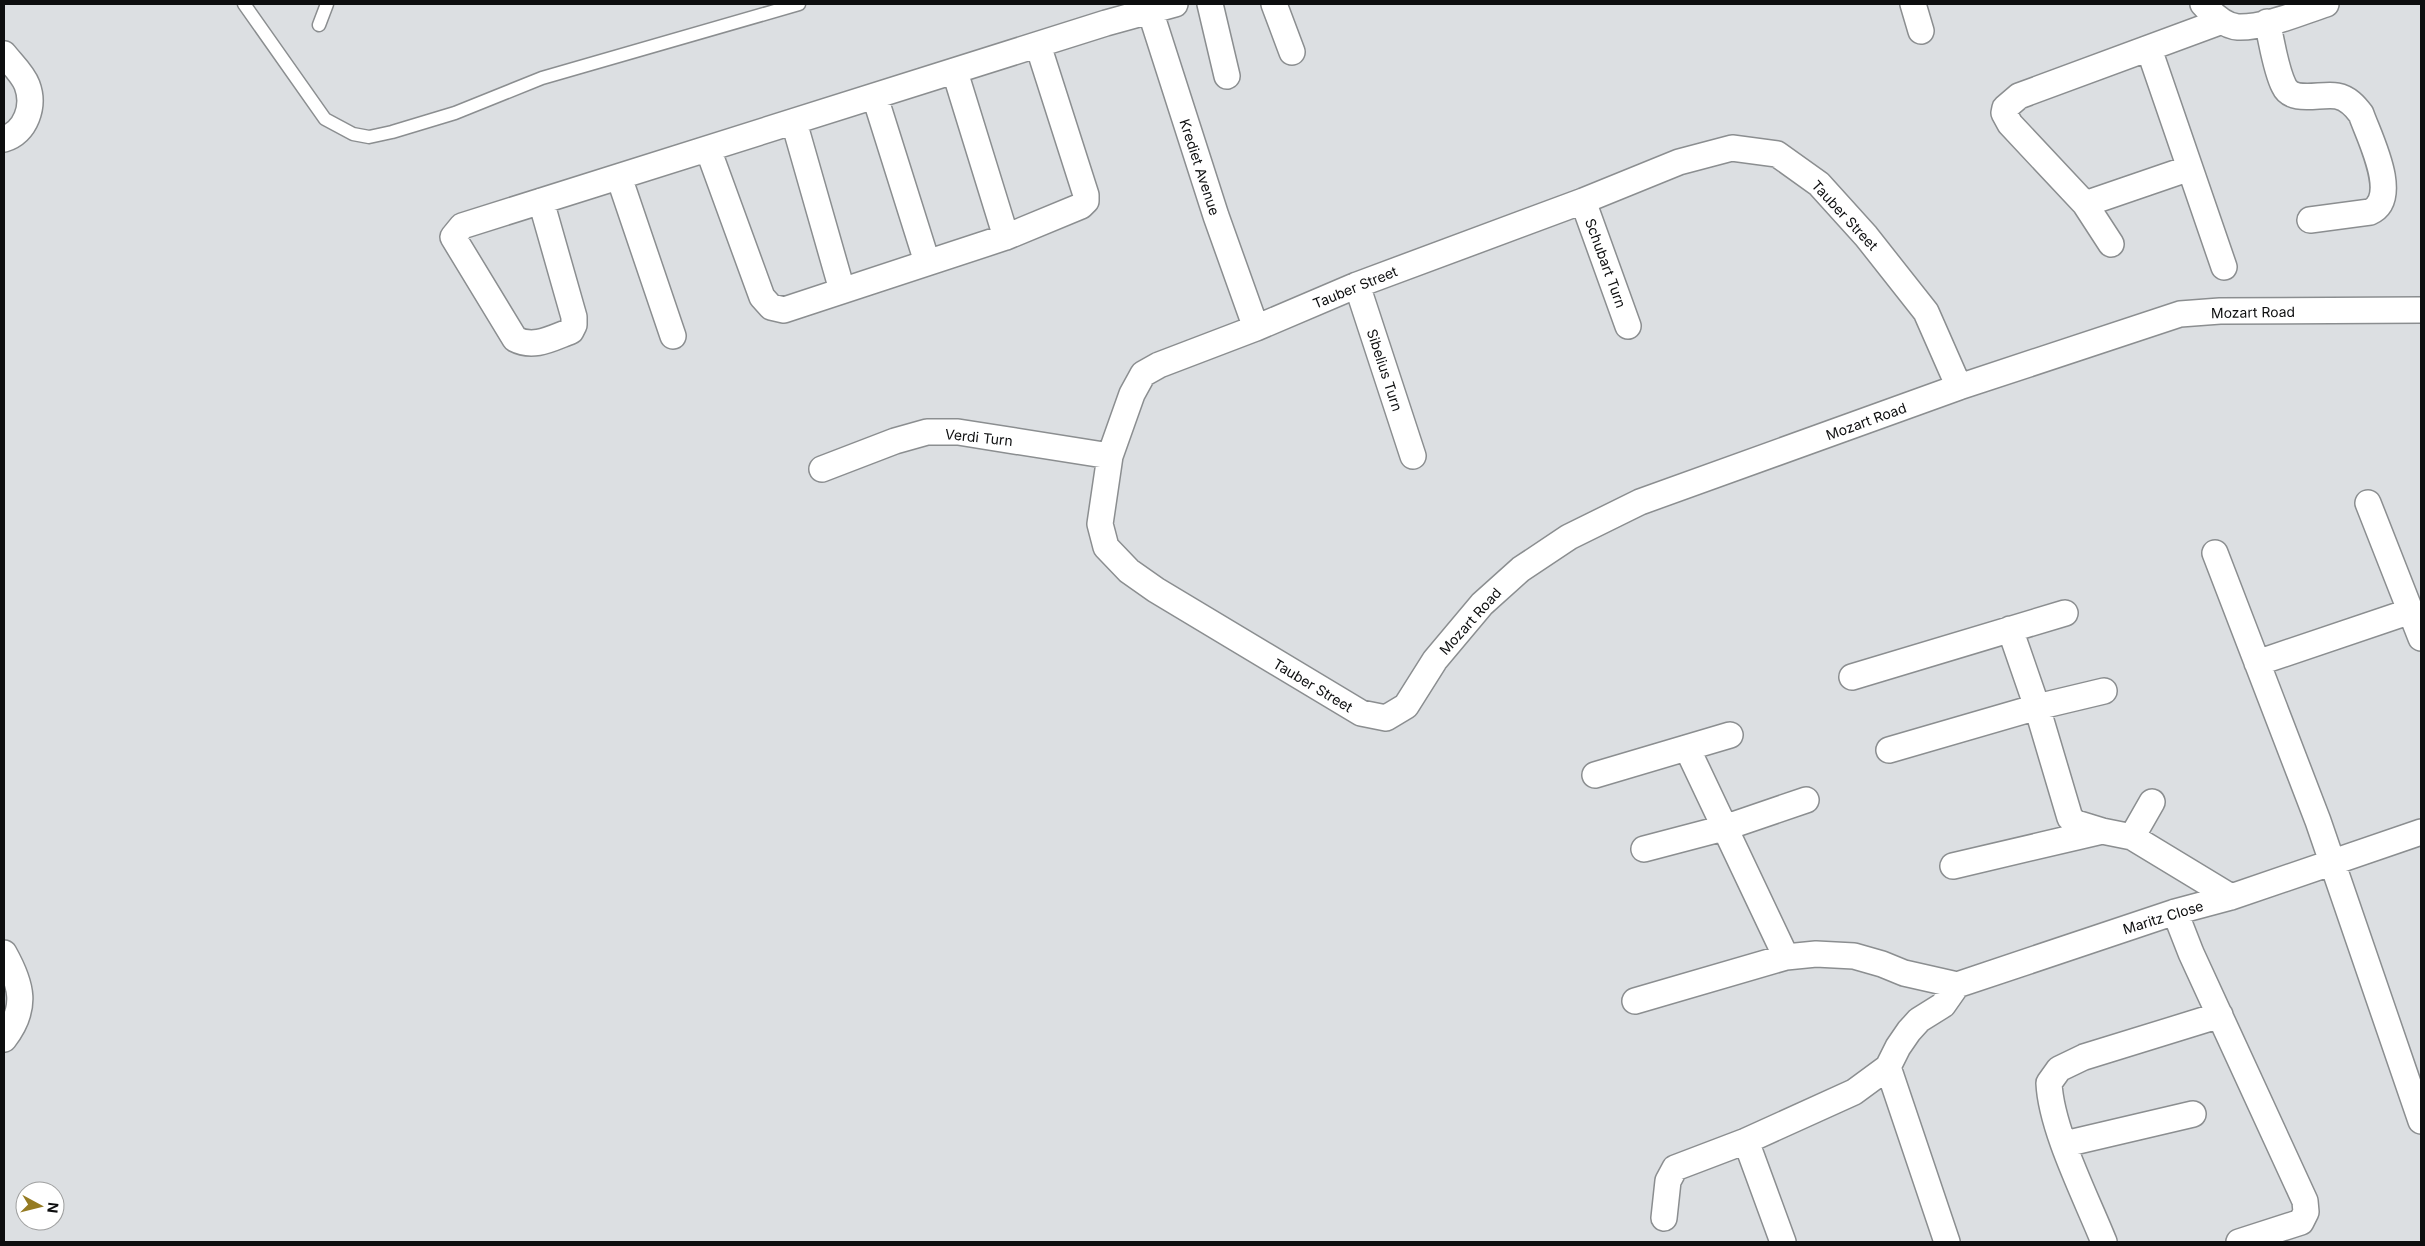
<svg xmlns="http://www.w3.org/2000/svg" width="2425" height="1246" font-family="Inter,sans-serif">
	<rect width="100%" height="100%" fill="#dcdfe2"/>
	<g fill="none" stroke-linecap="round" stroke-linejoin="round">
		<g stroke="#8b8e90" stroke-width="15">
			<path id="service" d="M244,4L325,119L353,134L369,137L392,132L455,113L542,78L799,4
				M319,25L327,4"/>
		</g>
		<g stroke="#8b8e90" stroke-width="28">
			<path id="minor" d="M1148,4L1216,216L1256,328
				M1210,4L1227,76
				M1274,4L1292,52
				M1913,4L1921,31
				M2203,4C2212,14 2224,26 2238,27C2265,28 2301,12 2326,4
				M2267,22C2272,41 2275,68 2284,86C2292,104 2321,93 2337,96C2348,98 2355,106 2361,114C2369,137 2401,198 2370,212L2310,220
				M2149,49L2224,267
				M4,54C11,63 23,74 27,85C35,106 26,132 4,139
				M955,72L1006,237
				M875,97L927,262
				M794,122L842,290
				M708,149L762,297L771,307L784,310L1006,237L1081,206L1086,201V195L1038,45
				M619,177L673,336
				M541,201L574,317V325L571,331C552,338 534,349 515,339L453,237L462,226L1106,23L1175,4
				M1583,201L1628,326
				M2085,204L2190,168
				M2111,244L2085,204L2010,124L2004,113L2005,108L2019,96L2222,21
				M1357,285L1413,456
				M1959,387L1926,312L1866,236L1819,184L1777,154L1732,148L1679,162L1583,201L1357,285L1256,328L1159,365L1143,374L1132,394L1110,456L1100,524L1106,547L1129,571L1156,590L1361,713L1386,718L1406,706L1435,660L1482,604L1521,569L1569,537L1640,502L1959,387L2180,314L2220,311L2421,310
				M822,469L895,441L927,432H958L1110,456
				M2368,503L2421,638
				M2215,553L2318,821L2421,1121
				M2010,629L2037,707L2070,818L2076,823L2102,831L2132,837L2231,897
				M2257,663L2411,611
				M1852,677L2065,613
				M1687,748L1786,957
				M1889,750L2037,707L2104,691
				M1595,775L1730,735
				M2132,837L2152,802
				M1644,849L1724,828L1806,800
				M1953,866L2102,831
				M2175,912L2191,953L2305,1201L2306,1212L2301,1222L2239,1242
				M4,953C22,985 28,1008 4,1039
				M1635,1001L1786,957L1816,954L1854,956L1882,964L1904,973L1957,985L2175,912L2231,897L2421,832
				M1888,1067L1947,1242
				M1746,1141L1783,1242
				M2065,1144L2193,1114
				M1664,1218L1668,1181L1675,1168L1746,1141L1854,1092L1888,1067L1898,1047L1909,1031L1919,1020L1943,1005L1957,985
				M2104,1242C2086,1197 2051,1129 2049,1083L2059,1069L2084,1057L2220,1015"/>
		</g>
		<use href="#service" stroke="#fff" stroke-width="12"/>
		<use href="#minor" stroke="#fff" stroke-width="25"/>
	</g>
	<g text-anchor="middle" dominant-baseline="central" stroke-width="4" stroke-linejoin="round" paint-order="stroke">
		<g font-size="14" fill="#0d0e0f" stroke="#fff">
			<text transform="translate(1200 167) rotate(72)">Krediet Avenue</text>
			<text transform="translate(1845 215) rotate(47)">Tauber Street</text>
			<text transform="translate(1606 263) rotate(70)">Schubart Turn</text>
			<text transform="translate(1355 287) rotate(-22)">Tauber Street</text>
			<text transform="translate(2253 312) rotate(-1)">Mozart Road</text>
			<text transform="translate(1385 370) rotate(72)">Sibelius Turn</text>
			<text transform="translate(1866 421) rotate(-20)">Mozart Road</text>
			<text transform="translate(979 437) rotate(6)">Verdi Turn</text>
			<text transform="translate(1470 621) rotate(-48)">Mozart Road</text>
			<text transform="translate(1313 685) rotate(31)">Tauber Street</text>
			<text transform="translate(2163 917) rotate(-17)">Maritz Close</text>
		</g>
	</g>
	<rect width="2425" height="1246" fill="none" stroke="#0d0e0f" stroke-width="10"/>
	<g transform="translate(40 1206) rotate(97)"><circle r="24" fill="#ffffff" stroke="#9e9f9f"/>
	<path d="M0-4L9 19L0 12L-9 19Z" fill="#957b22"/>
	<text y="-8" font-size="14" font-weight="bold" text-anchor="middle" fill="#0d0e0f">N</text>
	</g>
</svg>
